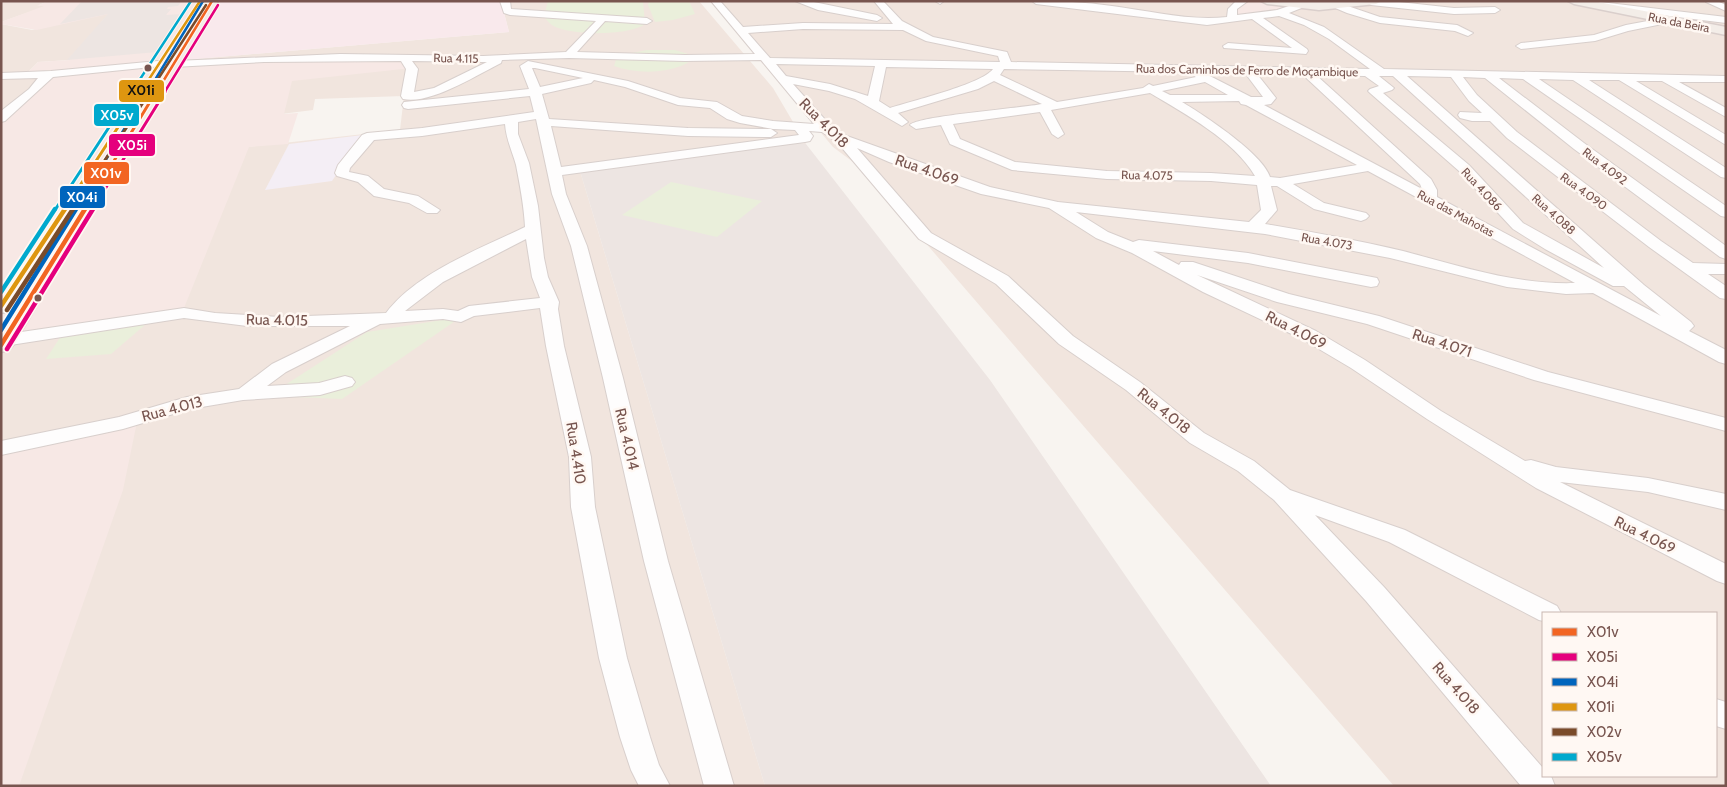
<svg xmlns="http://www.w3.org/2000/svg" width="1727" height="787" font-family="Cabin,sans-serif">
	<rect width="100%" height="100%" fill="#f8f4f0"/>
	<path fill="#f1e5de" fill-rule="evenodd" d="M1,1H48L39,5L46,6L38,9L1,22Z
		M501,1H699L773,88L806,144L790,142L580,171L765,786H12L1,450V340L248,147L400,130L404,96L315,99L313,110L281,114L182,64L184,60L509,32Z
		M710,1H1726V786H1394L861,168L833,147ZM1543,613H1716V776H1543Z
		M109,13L70,60L38,62L27,73L51,74L1,118V24L32,30Z"/>
	<path fill="#f7e8e5" d="M48,1H220L182,63L404,57L412,68L292,81L284,114L298,113L288,144L249,147L182,313L1,340V118L45,77L27,73L38,62L70,60L109,14L37,30L1,24V22L44,6H37Z
		M1250,1H1263L1297,6L1292,9L1238,18L1233,10Z
		M137,422L123,490L19,786H1V450Z"/>
	<path fill="#ede5e2" d="M82,1L181,2L178,6L168,7L167,9H171L166,15L182,14L157,52L67,60L108,14L60,24Z
		M790,142L806,144L990,380L1271,786H765L580,171Z"/>
	<path fill="#f4eef5" d="M363,135L332,181L265,190L289,144Z"/>
	<path fill="#f9e9ec" d="M220,1H501L509,32L184,60Z"/>
	<path fill="#eaefdb" d="M548,1H643L645,24C630,36 568,36 552,25C549,23 546,19 544,17Z
		M649,1H689L695,14L673,20L655,22L648,5Z
		M647,50H675L698,57C692,59 687,64 681,66C660,74 634,73 614,66L617,56Z
		M671,182L762,201L717,237L622,215Z
		M461,317L342,399L268,396L367,332Z
		M146,324L111,354L46,359L63,333L104,327Z"/>
	<g fill="none" stroke-linecap="round" stroke-linejoin="round">
		<g stroke="#d8cfcc" stroke-width="2">
			<path id="minor" d="M500,1H510L511,9L647,18L652,21L647,24L605,21L577,52L685,55L755,54L711,1H720L743,27L803,23L893,24L874,1H883L902,21L933,37L1007,52L1011,62L1370,69L1329,39L1304,25L1279,16L1263,18L1307,49L1308,51L1306,54L1224,48L1223,46L1228,43L1292,48L1252,19L1207,25L1036,4L1032,1C1059,1 1085,2 1112,6C1151,11 1188,21 1227,17L1228,9L1236,1H1248L1237,9V15L1277,10L1301,2L1306,5L1304,7L1289,13L1324,27L1384,69L1726,76V82H1679L1726,108V117L1662,81H1636L1726,135V145L1619,80H1589L1726,168V178L1721,177L1573,80L1539,79L1726,206V217L1721,216L1523,79L1499,78L1584,143L1726,246V259L1720,257L1574,149L1485,78L1463,77L1477,95L1517,132L1661,241L1693,263L1726,264V274H1708L1726,286V299L1720,298L1649,247L1507,138L1490,121H1472L1460,118L1458,115L1460,112L1482,113L1469,101L1451,77L1407,76L1644,285L1691,322L1694,326L1689,331L1726,350V364L1719,362L1593,293L1566,294L1507,287L1390,258L1265,234L1076,212L1108,232L1133,242L1139,240L1248,253L1377,278L1379,282L1377,286L1371,287L1248,263L1153,251L1179,265L1181,262H1193L1289,294L1379,316L1548,372L1726,418V431L1534,380L1367,324L1277,302L1197,275L1316,331L1365,360L1441,411L1525,461L1531,460L1556,467L1648,478L1726,494V510L1648,492L1560,482L1726,564V584L1717,581L1536,488L1427,419L1351,368L1302,339L1203,292L1132,253L1096,238L1049,208L981,194L889,162L857,148L931,233L1008,276L1073,336L1140,382L1204,433L1254,461L1290,490L1405,530L1557,606L1561,613H1543V621L1539,620L1389,542L1315,515L1384,587L1543,768V776H1551L1555,786H1521L1366,601L1274,500L1238,471L1190,443L1126,390L1059,344L996,284L919,239L837,142L822,132L809,131L813,136L810,141L805,142L562,175L566,194L587,246L623,378L668,561L734,786H704L644,561L603,378L571,246L552,194L536,119L518,122V134L529,163L538,206L544,258L548,277L559,302L558,309L564,346L591,457L595,507L627,658L650,737L659,765L670,786H639L631,770L620,737L599,658L571,507L569,457L546,346L540,308L474,316L461,322L443,319L380,324L286,372L267,386L319,383L345,376L352,378L355,382L352,386L320,395L243,400L190,409L123,429L1,455V441L119,417L187,397L239,389L272,364L350,326H247L184,318L4,346L1,345V335L184,308L215,313L280,317L386,313C417,272 480,249 525,227C524,206 520,186 516,165C512,151 506,139 505,124L422,136L374,140L350,168L349,172L368,176L384,189L418,196L440,210L437,213H427L409,203L374,196L358,182L337,176L335,173L338,165L362,135L367,133L422,128L534,112L530,96L408,109L404,108L402,105L404,102L529,89L520,66L528,61L628,81L680,98L717,102L742,116L773,121L814,124L761,60L685,61L569,58L502,60L501,63C477,75 430,105 403,99L401,96L406,69L401,61L264,62L174,67L168,64L174,61L340,54L483,56L566,52L596,21L510,15L504,13ZM803,29L903,30L926,41L998,56L1000,62L770,58L748,33ZM412,61L483,62H487L434,88L414,92L418,69ZM776,64L875,66L868,96L830,84L786,76ZM886,67L993,69C982,84 912,101 890,108L879,101ZM532,68H535L583,78L540,87ZM1004,69L1187,72L1196,77L1153,86L1149,84L1143,88L1057,102L1000,75ZM1204,73H1245L1263,97H1251ZM1257,74H1302L1420,184L1422,189L1264,105L1271,104L1276,98ZM1316,75L1365,76L1379,86L1370,89L1368,91L1370,93L1459,171L1513,229L1545,249L1613,286H1624L1661,316L1437,197V190L1431,179ZM1379,76H1393L1604,268L1523,223L1469,165L1383,93L1392,90L1394,88ZM594,80L625,87L678,105L710,108L727,119L740,123L773,129L795,130L799,135L561,167L551,126L688,136L771,137L777,133L771,129L688,128L549,119L542,94L591,83ZM994,81L1042,104C1022,108 917,116 910,125L916,129L941,125L950,144L1012,170L1107,179L1211,181L1257,185L1261,210L1249,222L1058,202L990,187L847,136L830,125L793,84L829,91L855,99L902,126L908,122L898,113L978,89ZM1205,82L1228,95H1170L1162,91ZM1150,93C1185,114 1234,140 1255,176L1211,173L1107,171L1015,162L960,139L953,124L1040,112L1052,134L1058,138L1064,134L1051,110ZM1239,101L1241,104L1246,105L1357,165L1280,178L1270,177C1263,154 1204,115 1182,102ZM1368,171L1575,283C1517,285 1459,266 1403,251C1357,240 1311,232 1265,224L1277,210L1271,186H1277L1314,209L1361,221L1366,219L1369,216L1366,213L1324,203L1293,184ZM526,239L532,277L540,298L469,306L458,311L443,309L405,311L443,282Z
				M795,1H809L877,15L882,18L877,21L818,10Z
				M935,1H944L940,4Z
				M1390,1L1454,8L1495,7L1500,10L1495,13L1454,14L1371,5L1366,2Z
				M1592,1L1726,17V23L1588,6V2Z
				M1717,1L1726,5V11L1706,2Z
				M1336,2L1380,17L1457,25L1473,33L1468,36L1455,31L1380,23L1347,13L1333,7L1331,5Z
				M1669,17L1672,18V22L1628,31L1595,41L1521,49L1516,46L1521,43L1594,35L1626,25Z
				M158,61L162,62L164,64L162,66L53,77L5,121L1,122V111L29,89L38,78L1,79V73L51,71Z
				M1716,699L1726,702V729L1716,726Z"/>
		</g>
		<g stroke="#dacfcc" stroke-width="3">
			<path id="major" d="M206,1H218L13,345L9,350L1,352V326Z
				M1261,1H1382L1376,4L1319,10L1267,4Z
				M1568,1H1593L1726,27V35L1574,4Z
				M84,174L90,175L93,179L12,306L9,311L1,313V289L78,175Z"/>
		</g>
		<use href="#minor" fill="#fefdfd" fill-rule="evenodd"/>
		<use href="#major" fill="#f3ede8" fill-rule="evenodd"/>
		<g stroke="#fff8f3" stroke-width="4.5">
			<path id="bus-1-far2" d="M156,93L212,1"/>
		</g>
		<g stroke="#fff8f3" stroke-width="5.5">
			<path id="bus-1-far1" d="M84,210L156,92"/>
		</g>
		<g stroke="#fff8f3" stroke-width="8">
			<path id="bus-1" d="M1,345L85,209"/>
		</g>
		<g stroke="#fff8f3" stroke-width="4.5">
			<path id="bus-2-far2" d="M164,93L218,5"/>
		</g>
		<g stroke="#fff8f3" stroke-width="5.5">
			<path id="bus-2-far1" d="M92,210L165,92"/>
		</g>
		<g stroke="#fff8f3" stroke-width="8">
			<path id="bus-2" d="M7,349L93,209"/>
		</g>
		<g stroke="#fff8f3" stroke-width="4.5">
			<path id="bus-3-far2" d="M147,93L203,1"/>
		</g>
		<g stroke="#fff8f3" stroke-width="5.5">
			<path id="bus-3-far1" d="M75,210L147,92"/>
		</g>
		<g stroke="#fff8f3" stroke-width="8">
			<path id="bus-3" d="M1,330L76,209"/>
		</g>
		<g stroke="#fff8f3" stroke-width="4.5">
			<path id="bus-4-far2" d="M140,93L200,1"/>
		</g>
		<g stroke="#fff8f3" stroke-width="5.5">
			<path id="bus-4-far1" d="M64,210L141,92"/>
		</g>
		<g stroke="#fff8f3" stroke-width="8">
			<path id="bus-4" d="M1,306L65,209"/>
		</g>
		<g stroke="#fff8f3" stroke-width="4.5">
			<path id="bus-5-far2" d="M149,93L206,5"/>
		</g>
		<g stroke="#fff8f3" stroke-width="5.5">
			<path id="bus-5-far1" d="M72,210L150,92"/>
		</g>
		<g stroke="#fff8f3" stroke-width="8">
			<path id="bus-5" d="M7,310L73,209"/>
		</g>
		<g stroke="#fff8f3" stroke-width="4.5">
			<path id="bus-6-far2" d="M131,93L191,1"/>
		</g>
		<g stroke="#fff8f3" stroke-width="5.5">
			<path id="bus-6-far1" d="M55,210L132,92"/>
		</g>
		<g stroke="#fff8f3" stroke-width="8">
			<path id="bus-6" d="M1,292L55,209"/>
		</g>
		<use href="#bus-1-far2" stroke="#f26522" stroke-width="2.5"/>
		<use href="#bus-1-far1" stroke="#f26522" stroke-width="3"/>
		<use href="#bus-1" stroke="#f26522" stroke-width="4.5"/>
		<use href="#bus-2-far2" stroke="#e5007d" stroke-width="2.5"/>
		<use href="#bus-2-far1" stroke="#e5007d" stroke-width="3"/>
		<use href="#bus-2" stroke="#e5007d" stroke-width="4.5"/>
		<use href="#bus-3-far2" stroke="#0065bd" stroke-width="2.5"/>
		<use href="#bus-3-far1" stroke="#0065bd" stroke-width="3"/>
		<use href="#bus-3" stroke="#0065bd" stroke-width="4.5"/>
		<use href="#bus-4-far2" stroke="#de9610" stroke-width="2.5"/>
		<use href="#bus-4-far1" stroke="#de9610" stroke-width="3"/>
		<use href="#bus-4" stroke="#de9610" stroke-width="4.5"/>
		<use href="#bus-5-far2" stroke="#7a4b2a" stroke-width="2.5"/>
		<use href="#bus-5-far1" stroke="#7a4b2a" stroke-width="3"/>
		<use href="#bus-5" stroke="#7a4b2a" stroke-width="4.5"/>
		<use href="#bus-6-far2" stroke="#00a9ce" stroke-width="2.5"/>
		<use href="#bus-6-far1" stroke="#00a9ce" stroke-width="3"/>
		<use href="#bus-6" stroke="#00a9ce" stroke-width="4.5"/>
	</g>
	<g fill="#78554f" stroke="#fff8f3" stroke-width="2">
		<circle cx="148" cy="68" r="4.5"/>
		<circle cx="38" cy="298" r="4.5"/>
	</g>
	<g text-anchor="middle" dominant-baseline="central" stroke-width="5" stroke-linejoin="round" paint-order="stroke">
		<g font-size="12" fill="#78554f" stroke="#fff8f3">
			<text transform="translate(1679 22) rotate(11)">Rua da Beira</text>
			<text transform="translate(456 58) rotate(1)">Rua 4.115</text>
			<text transform="translate(1247 70) rotate(1)">Rua dos Caminhos de Ferro de Moçambique</text>
			<text transform="translate(1605 166) rotate(37)">Rua 4.092</text>
			<text transform="translate(1147 175) rotate(1)">Rua 4.075</text>
			<text transform="translate(1482 189) rotate(47)">Rua 4.086</text>
			<text transform="translate(1584 191) rotate(36)">Rua 4.090</text>
			<text transform="translate(1456 213) rotate(28)">Rua das Mahotas</text>
			<text transform="translate(1554 214) rotate(42)">Rua 4.088</text>
			<text transform="translate(1327 241) rotate(10)">Rua 4.073</text>
		</g>
		<g font-size="15" fill="#78554f" stroke="#fff8f3">
			<text transform="translate(824 123) rotate(45)">Rua 4.018</text>
			<text transform="translate(927 170) rotate(19)">Rua 4.069</text>
			<text transform="translate(277 320) rotate(1)">Rua 4.015</text>
			<text transform="translate(1296 330) rotate(27)">Rua 4.069</text>
			<text transform="translate(1442 343) rotate(18)">Rua 4.071</text>
			<text transform="translate(172 409) rotate(-15)">Rua 4.013</text>
			<text transform="translate(1164 411) rotate(39)">Rua 4.018</text>
			<text transform="translate(627 439) rotate(77)">Rua 4.014</text>
			<text transform="translate(576 453) rotate(81)">Rua 4.410</text>
			<text transform="translate(1645 535) rotate(26)">Rua 4.069</text>
			<text transform="translate(1456 688) rotate(49)">Rua 4.018</text>
		</g>
	</g>
	<g stroke="#fff8f3" stroke-width="2">
		<rect x="118" y="79" width="47" height="24" rx="5" fill="#de9610"/>
		<rect x="93" y="103" width="47" height="24" rx="5" fill="#00a9ce"/>
		<rect x="108" y="133" width="48" height="24" rx="5" fill="#e5007d"/>
		<rect x="83" y="161" width="47" height="24" rx="5" fill="#f26522"/>
		<rect x="59" y="185" width="47" height="24" rx="5" fill="#0065bd"/>
	</g>
	<g font-size="14" text-anchor="middle" font-weight="bold" fill="#fff">
		<text x="117" y="120">X05v</text>
		<text x="132" y="150">X05i</text>
		<text x="106" y="178">X01v</text>
		<text x="82" y="202">X04i</text>
	</g>
	<g font-size="14" text-anchor="middle" font-weight="bold" fill="#111">
		<text x="141" y="95">X01i</text>
	</g>
	<rect width="1727" height="787" fill="none" stroke="#78554f" stroke-width="5"/>
	<rect x="1542" y="612" width="175" height="165" fill="#fff8f3" stroke="#c9b7b1"/>
	<rect x="1552" y="628" width="25" height="8" fill="#f26522" stroke="#c9b7b1"/>
	<text x="1587" y="637" font-size="15" fill="#78554f">X01v</text>
	<rect x="1552" y="653" width="25" height="8" fill="#e5007d" stroke="#c9b7b1"/>
	<text x="1587" y="662" font-size="15" fill="#78554f">X05i</text>
	<rect x="1552" y="678" width="25" height="8" fill="#0065bd" stroke="#c9b7b1"/>
	<text x="1587" y="687" font-size="15" fill="#78554f">X04i</text>
	<rect x="1552" y="703" width="25" height="8" fill="#de9610" stroke="#c9b7b1"/>
	<text x="1587" y="712" font-size="15" fill="#78554f">X01i</text>
	<rect x="1552" y="728" width="25" height="8" fill="#7a4b2a" stroke="#c9b7b1"/>
	<text x="1587" y="737" font-size="15" fill="#78554f">X02v</text>
	<rect x="1552" y="753" width="25" height="8" fill="#00a9ce" stroke="#c9b7b1"/>
	<text x="1587" y="762" font-size="15" fill="#78554f">X05v</text>
</svg>
